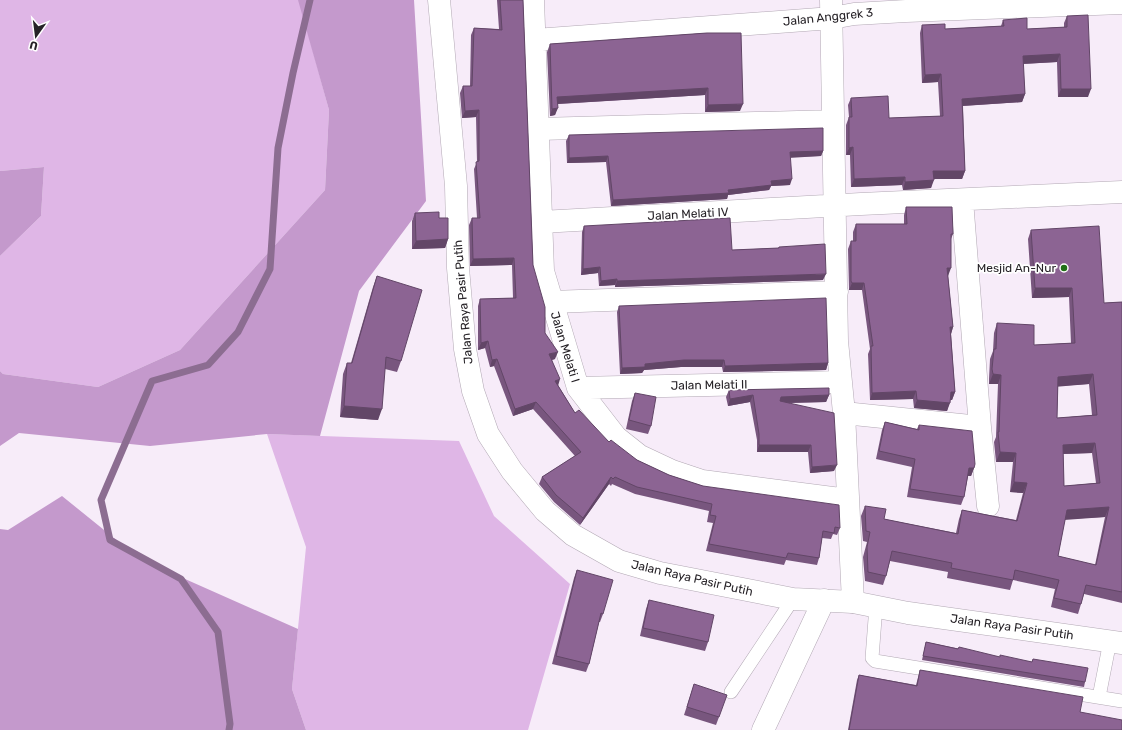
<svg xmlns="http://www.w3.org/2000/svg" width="1122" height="730" font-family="Rubik,sans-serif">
	<rect width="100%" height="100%" fill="#f7ecf9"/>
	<path fill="#dfb6e6" d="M0,0H299L329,110L325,190L180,350L98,387L3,374L0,371V256L41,216L44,167L0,171Z
		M267,434L459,441L494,516L570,584L528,730H306L292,689L306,547Z"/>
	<path fill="#c499cc" d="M298,0H414L426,201L359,291L320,436L267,434L150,446L19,433L0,446V371L3,374L98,387L180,350L325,190L329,110Z
		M44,167L41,216L0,256V171Z
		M62,496L140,559L298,629L292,689L306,730H0V529L8,530Z"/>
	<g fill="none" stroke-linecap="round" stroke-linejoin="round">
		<path stroke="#8c6d91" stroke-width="7" d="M229,730L230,724L218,632L181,579L110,540L101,500L152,381L208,365L238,332L270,269L278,148L293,73L310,0"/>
		<g stroke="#b2a8b4" stroke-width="14">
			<path id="service" d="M876,606L872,658L875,661L1122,701
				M731,692L793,599
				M1099,697L1110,641"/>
		</g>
		<g stroke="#b2a8b4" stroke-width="23">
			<path id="minor" d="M533,0L543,271L578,388L616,437L640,456L672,471L702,481L848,500
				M831,0L837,341L844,413L853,602
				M535,40L832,18L854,14L906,11L1122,3
				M539,129L833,121
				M962,200L980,427L988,506
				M541,222L861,204L1122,192
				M551,302L837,292
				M578,388L840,382
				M844,413L980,427
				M763,730L824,600"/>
		</g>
		<g stroke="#b2a8b4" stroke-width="23">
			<path id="tertiary" d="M439,0L456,186L458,268L465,349L473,391L488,434L512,471L545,511L573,535L619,561L660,573L793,599L853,602L908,613L1122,643"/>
		</g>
		<use href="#service" stroke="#fff" stroke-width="13"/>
		<use href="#minor" stroke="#fff" stroke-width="22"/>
		<use href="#tertiary" stroke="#fff" stroke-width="22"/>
	</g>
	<path fill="#78567e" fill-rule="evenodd" d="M497,0H523L533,265L545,333L555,359L552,360L558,385L575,413L609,442L637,460L669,475L703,486L840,528L837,535L833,534L831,539L822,538L819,558L817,565L786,560L784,565L706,551L713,523L707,522L709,511L635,494L612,484L611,486L609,484L580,525L554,502L539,484L542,477L575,456L533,409L513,416L494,366L490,367L485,348L478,350V306L480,299L513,298L512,265L470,266L469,225L472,218H477L474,169L477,162L476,117L462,118L460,93L463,86H470L471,35L474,28L499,29Z
		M1067,16L1088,97H1058L1057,62L1023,64L1025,94L1022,102L963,106L965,171L962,179H933L931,188L903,190L902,185L851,187L850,155H846V125L849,117L848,105L851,98L889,118L940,116L938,82L922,83L920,33L922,25L945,29L1001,26L1003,20L1027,29L1064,27V23Z
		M707,33L740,111L705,112V95L558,104L555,115L550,116L547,52L550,44Z
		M569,135L823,151L821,156L790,157V185L771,186L769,190L728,195L727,199L611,206L606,162L567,163L566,141Z
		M906,207L953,234L951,239L948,276L953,327L951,334L955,392L952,400H950L947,411L914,408L913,399L870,400L868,354L870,349L862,290H849V288L848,249L851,241H853V232L856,224H904V215Z
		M415,213L448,239L445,248L412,249V221Z
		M584,226L732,250L778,248L779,247L823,280L615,287V285L599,286L598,273L581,275L582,232Z
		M1031,230L1104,303L1122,302V603L1084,594L1078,614L1051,607L1055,589L1013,580L1010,590L947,578L948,572L890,561L886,576L883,585L865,581L863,557L867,542L863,541L861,516L865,506L884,519L956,533L959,519L962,510L1016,520L1023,493L1010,492L1013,462H996L994,442L996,437L998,384H989V379L990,359L993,351L994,333L997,323L1034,345L1071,343L1069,297L1032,298L1028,239ZM1089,384L1092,415L1057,418L1058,386ZM1092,453L1096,483L1064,486L1063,454ZM1105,517L1095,565L1058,556L1065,519Z
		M377,276L401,361L397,372L385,369L378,420L340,417L343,374L347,363H351L373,287Z
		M619,306L828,363L826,370L723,372L722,367H681L644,370L642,373L620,374L617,312Z
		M729,390L829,395L826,402L790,403L834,471L810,473L808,452H757V440L750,402L728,406L726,397Z
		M635,393L651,426L648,434L626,429L632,401Z
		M885,422L917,429L919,425L974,468L971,476H968L964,497L961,505L907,497L912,467L876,459L882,430Z
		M577,570L603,614L600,622H599L589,664L586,672L552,664L574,578Z
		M649,600L708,642L705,651L640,636L646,609Z
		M926,642L1000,657L1032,662L1033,659L1085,682L1084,687L922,660Z
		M920,670L1080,712L1122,730H848L857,680L859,675L916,685Z
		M694,684L719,717L716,725L684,715Z"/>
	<path fill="#624667" d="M1060,54L1057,62L1020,64L1023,56Z
		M941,74L938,82L922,83L925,75Z
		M708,88L705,95L555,104L557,97Z
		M1061,89H1091L1088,97H1058Z
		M1025,94L1022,102L960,106L962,99Z
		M743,104L740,111L705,112L708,105Z
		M558,108L555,115L550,116L552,109Z
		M479,110L476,117L462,118L465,111Z
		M853,147L850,155H846L849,148Z
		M823,151L821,156L788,158L790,152Z
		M608,156L606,162L567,163L569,158Z
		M933,171H965L962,179H930Z
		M905,177L902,185L851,187L854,179Z
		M792,179L790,185L771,186L769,190L728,195L727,199L611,206L613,200L728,190L771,181Z
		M934,180L931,188L903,190L905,182Z
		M448,239L445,248L412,249L416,241Z
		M514,258L512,265L470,266L473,259Z
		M600,267L598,273L581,275L583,269Z
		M947,268H951L948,276Z
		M826,274L823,280L615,287L617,281Z
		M617,279L615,285L599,286L601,281Z
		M852,283H864L862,290H849Z
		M1035,288H1072L1069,297L1032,298Z
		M950,327H953L951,334Z
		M488,341L485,348L478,350L481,343Z
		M558,352L555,359L547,361L549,354Z
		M497,359L494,366L490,367L492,360Z
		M684,360H724L722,367H681L644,370L642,373L620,374L622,368L645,364Z
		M828,363L826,370L723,372L725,366Z
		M993,374L1001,375L998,384H989Z
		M1093,374L1089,384L1054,387L1058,377Z
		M560,379L558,386L555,381Z
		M916,391L913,399L870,400L872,393Z
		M951,392H955L952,400H949Z
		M753,395L750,402L728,406L730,399Z
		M829,395L826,402L778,403L781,397Z
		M917,400L950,403L947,411L914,408Z
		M536,402L533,409L513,416L515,409Z
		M344,406L382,409L378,420L340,417Z
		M1095,443L1092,453L1060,454L1063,445Z
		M759,445H811L808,452H757Z
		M1000,452L1016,453L1013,462H996Z
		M837,465L834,471L810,473L812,467Z
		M969,468H974L971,476H967Z
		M611,477L609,484L580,525L583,518Z
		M1014,482L1027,483L1023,493L1010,492Z
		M1109,507L1105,517L1064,520L1067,510Z"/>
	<path fill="#8c6493" stroke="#624667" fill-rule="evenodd" d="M500,0H523L533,265L545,307V333L558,352L549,354L560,379L555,381L575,413L579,410L609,442L611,440L637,460L669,475L703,486L839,505L840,528L835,527L834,533L823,531L819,558L788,553L786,558L709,544L716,516L710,515L712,504L637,487L615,477L613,479L611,477L583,518L556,495L542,477L581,452L536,402L515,409L497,359L492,360L488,341L481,343L480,299L516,298L514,258L473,259L472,218H480L476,162L479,161V110L465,111L463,86H472L474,28L502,30Z
		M1088,15L1091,89H1061L1060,54L1023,56L1025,94L962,99L965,171H933L934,180L905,182V177L854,179L853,147L849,148V117H852L851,98L888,96L889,118L943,116L941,74L925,75L922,25L945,24V29L1004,26L1003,20L1027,18V29L1067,27V16Z
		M707,33H741L743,104L708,105V88L557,97L558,108L552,109L550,44Z
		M823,128V151L790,152L792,179L771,181L772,185L728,190L729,193L613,200L608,156L569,158V135Z
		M906,207H952L953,234H951V268H947L953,327H950L955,392H951L950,403L917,400L916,391L872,393L871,346H873L864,283H852L851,281V241H856V224H907Z
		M439,212V218H448V239L416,241L415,213Z
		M730,218L732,250L779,248V247L825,244L826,274L617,281V279L601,281L600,267L583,269L584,226Z
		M1099,226L1104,303L1122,302V592L1086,585L1081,604L1054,598L1059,580L1015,570L1013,580L951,568L952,563L892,551L886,576L868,572L867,547L870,532L866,531L865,506L886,509L884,519L958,534L962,510L1017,521L1027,483L1014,482L1016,453L1000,452L998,432H999L1001,375L993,374L992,369L994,349H996L997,323L1034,325V345L1075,343L1072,288H1035L1031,230ZM1093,374L1097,415L1057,418L1058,377ZM1095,443L1100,483L1064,486L1063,445ZM1109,507L1096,565L1058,556L1067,510Z
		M377,276L422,290L401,361L386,357L382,409L344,406L347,363H352Z
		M826,298L828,363L725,366L724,360H684L645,364V367L622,368L619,306Z
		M829,388V395L781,397L780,401L834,413L837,465L812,467L811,445H759V434L753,395L730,399L729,390Z
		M635,393L656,397L651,426L629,420Z
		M885,422L919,430V425L972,431L975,464L974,468H969L964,497L910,489L915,459L879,451Z
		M577,570L613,580L603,614L601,613L589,664L556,656Z
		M649,600L714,615L708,642L643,628Z
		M926,642L958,649L959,647L1000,657V655L1032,662L1033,659L1088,668L1085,682L923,656Z
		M920,670L1083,697L1080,712L1122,720V730H849L859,675L917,686Z
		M694,684L727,695L719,717L687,707Z"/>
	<circle fill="#207016" stroke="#fff" stroke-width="1.5" cx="1064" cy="268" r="4"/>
	<g text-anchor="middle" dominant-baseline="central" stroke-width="3.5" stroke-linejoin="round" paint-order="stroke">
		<g font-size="12" fill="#262227" stroke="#fff">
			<text transform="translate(828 17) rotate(-6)">Jalan Anggrek 3</text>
			<text transform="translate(688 214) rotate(-3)">Jalan Melati IV</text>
			<text transform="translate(463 302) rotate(-95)">Jalan Raya Pasir Putih</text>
			<text transform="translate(565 347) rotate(73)">Jalan Melati I</text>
			<text transform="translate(709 385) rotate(-1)">Jalan Melati II</text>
			<text transform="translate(692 578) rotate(13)">Jalan Raya Pasir Putih</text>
			<text transform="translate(1012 627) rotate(8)">Jalan Raya Pasir Putih</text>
		</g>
		<g font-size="12" fill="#262227" stroke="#fff" text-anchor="end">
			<text x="1056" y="268">Mesjid An-Nur</text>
		</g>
	</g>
	<g transform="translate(36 36) rotate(194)" stroke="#ffffff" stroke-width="3" paint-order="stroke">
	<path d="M0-3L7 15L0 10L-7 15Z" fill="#262227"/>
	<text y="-6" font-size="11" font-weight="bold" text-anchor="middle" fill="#262227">U</text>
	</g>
</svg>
